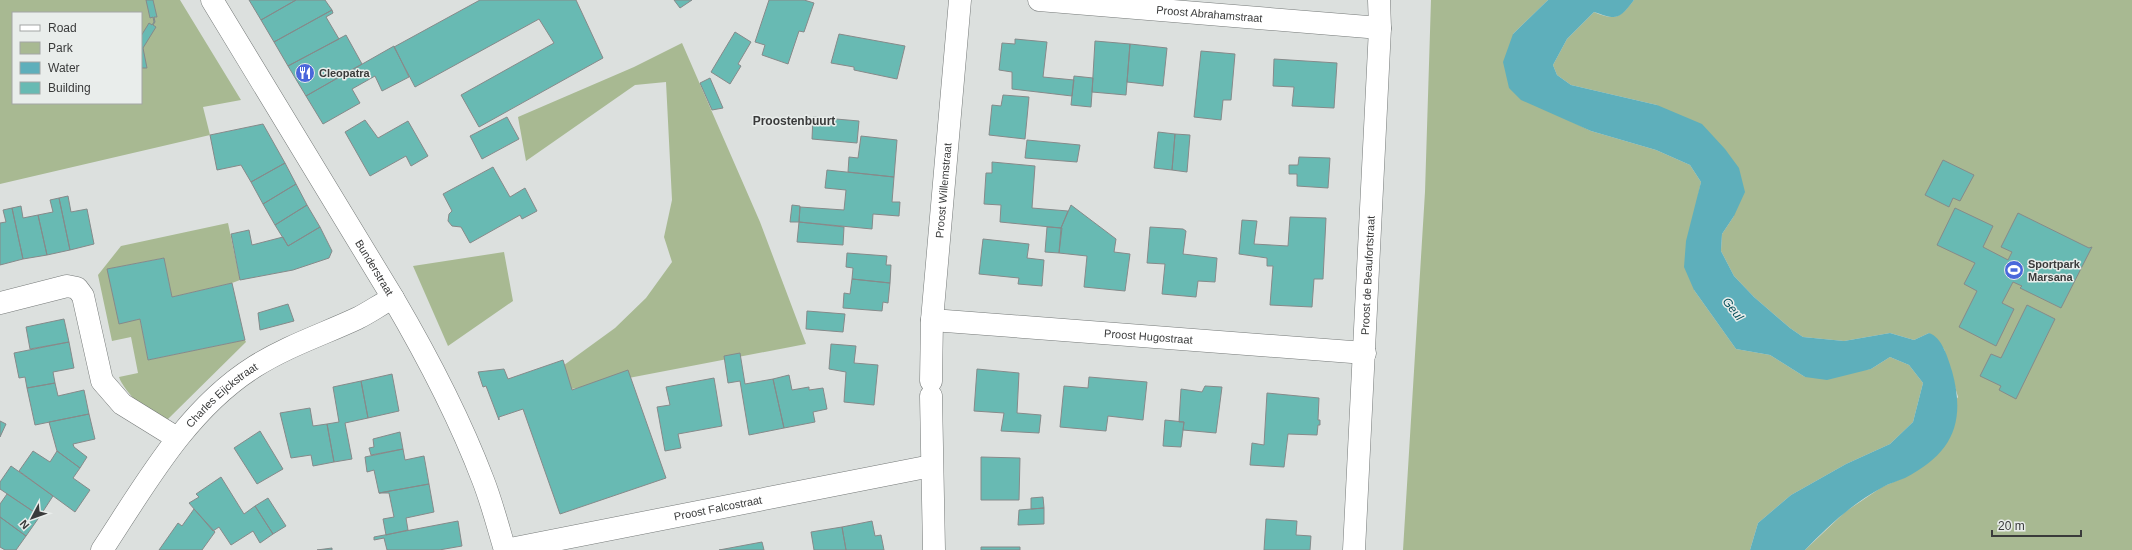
<svg xmlns="http://www.w3.org/2000/svg" width="2132" height="550" font-family="Helvetica,sans-serif">
	<rect width="100%" height="100%" fill="#dce0de"/>
	<path fill="#a8b992" fill-rule="evenodd" d="M0,0H180L241,100L203,107L210,135L0,184ZM13,13H141V103H13Z
		M1431,0H1548L1513,34L1558,115L1591,131L1656,150L1690,165L1701,182L1697,201L1694,290L1736,349L1770,355L1805,377L1871,369L1890,357L1909,365L1923,383L1913,422L1890,444L1846,464L1791,495L1758,523L1750,550H1403L1425,192Z
		M1634,0H2132V550H1805L1845,512L1882,487L1905,477L1958,397L1944,349L1929,333L1914,340L1890,333L1844,341L1803,337L1790,328L1754,297L1734,276L1721,251L1722,234L1734,216L1657,105L1571,85L1557,75L1553,65L1567,39L1594,12C1616,21 1620,18 1634,0Z
		M682,43L760,222L806,344L561,391L560,368L615,328L646,298L672,262L664,237L672,200L666,82L635,85L526,161L518,117L634,67Z
		M228,223L240,280L232,283L172,297L163,258L108,269L119,323L140,319L148,360L245,340L246,342L168,419C152,420 124,392 119,377L138,373L131,337L112,341L98,275L121,246Z
		M504,252L513,301L448,346L413,266Z"/>
	<path fill="#5eafbb" d="M1548,0H1634C1619,20 1617,20 1594,12L1567,39L1553,65L1557,75L1571,85L1657,105L1702,124L1725,149L1739,168L1745,192L1734,216L1722,234L1721,251L1734,276L1754,297L1790,328L1803,337L1844,341L1890,333L1914,340L1929,333C1942,337 1948,358 1952,371C1966,422 1953,453 1905,478C1898,481 1890,483 1883,487C1853,503 1828,526 1805,550H1750L1758,523L1791,495L1846,464L1890,444L1913,422L1923,383L1909,365L1890,357L1871,369L1827,380L1805,377L1770,355L1736,349L1694,290L1684,267L1686,241L1701,182L1690,165L1656,150L1591,131L1521,100L1509,88L1503,62L1513,34Z"/>
	<path fill="#68bab3" stroke="#868a8a" d="M146,0H153L157,17H154L155,22L153,25L156,27L143,48L147,68H141V36L149,23L152,25L154,22L153,17L150,18Z
		M249,0H296L261,20Z
		M296,0H325L332,10L274,42L261,20Z
		M480,0H576L603,58L479,127L461,95L554,43L539,19L415,87L394,47Z
		M674,0H692L680,8Z
		M769,0H804L814,3L804,32L799,31L788,64L762,55L765,45L755,42Z
		M332,10L333,13L326,17L339,39L288,66L274,42Z
		M735,32L751,42L738,64L741,66L730,84L711,72Z
		M839,34L905,46L897,79L854,70V67L831,63Z
		M346,35L362,64L306,96L288,66Z
		M1015,39L1047,42L1043,77L1074,80L1072,96L1012,89V72L999,70L1002,43L1015,44Z
		M1095,41L1130,44L1126,95L1092,92Z
		M1130,44L1167,48L1163,86L1127,82Z
		M394,46L409,77L382,91L375,76L352,89L360,103L323,124L306,96Z
		M1201,51L1235,54L1231,100H1223L1221,120L1194,117Z
		M1274,59L1337,63L1334,108L1292,106L1294,87L1273,86Z
		M1074,76L1093,78L1091,107L1071,105Z
		M710,78L723,108L712,110L700,83Z
		M1003,95L1029,97L1025,139L989,135L992,105L1001,106Z
		M507,117L519,139L482,159L470,136Z
		M813,117L859,121L857,143L812,139Z
		M365,120L378,138L408,121L428,156L411,166L406,156L370,176L345,132Z
		M263,124L285,163L251,182L241,165L217,170L210,135Z
		M1158,132L1175,134L1172,170L1154,168Z
		M1175,134L1190,135L1187,172L1172,170Z
		M861,136L897,140L894,177L848,172L849,157L858,158Z
		M1027,140L1080,145L1077,162L1025,158Z
		M1299,157L1330,158L1328,188L1297,186V174H1289V165H1298Z
		M1943,160L1974,175L1960,201L1953,198L1949,207L1925,195Z
		M992,162L1035,166L1032,208L1068,211L1061,228L1000,222L1001,205L984,204L986,173H992Z
		M285,163L296,184L263,204L251,182Z
		M493,167L510,197L525,188L537,211L522,219L520,215L470,243L461,227L452,226L448,221L449,214L452,211L443,194Z
		M827,170L894,177L892,202H900L899,216L873,214L872,229L799,222L800,207L844,210L846,190L825,188Z
		M296,184L307,205L275,225L263,204Z
		M68,196L71,212L87,209L94,244L70,250L59,198Z
		M59,198L70,250L47,255L38,215L53,212L50,200Z
		M307,205L320,227L288,246L275,225Z
		M792,205L800,206L799,222H790Z
		M1071,205L1116,239L1114,252L1130,254L1125,291L1084,287L1087,256L1059,253L1061,228Z
		M21,206L23,218L38,215L47,255L23,259L12,208Z
		M12,208L23,259L0,265V223L6,222L3,210Z
		M1955,208L1993,226L1983,247L2008,260L2012,252L2001,247L2018,213L2089,248L2092,247L2061,308L2020,288L2022,286L2013,282L2002,303L2014,309L1996,346L1959,327L1977,291L1964,284L1975,263L1937,245Z
		M1290,217L1326,218L1323,279H1314L1312,307L1270,305L1273,266H1267V258L1239,254L1242,220L1257,221L1254,244L1288,246Z
		M799,222L844,227L843,245L797,242Z
		M320,227L332,251L329,258L293,270L240,280L231,234L249,230L252,245L283,237L288,246Z
		M1047,227L1062,228L1059,253L1045,252Z
		M1150,227L1183,229L1186,231L1183,254L1217,258L1215,282L1198,281L1196,297L1162,294L1165,264L1147,263Z
		M983,239L1029,244L1027,258L1044,260L1042,286L1018,284L1019,278L979,274Z
		M847,253L887,256L886,265H891L890,283L852,279L853,268L846,267Z
		M164,258L172,297L232,283L245,340L148,360L140,319L119,324L107,269Z
		M852,279L890,283L888,303L883,302L882,311L843,308L844,293L850,294Z
		M288,304L294,321L260,330L258,313Z
		M2027,305L2055,319L2016,399L1999,390L2001,386L1980,376L1991,354L2001,358Z
		M807,311L845,314L843,332L806,329Z
		M64,319L69,342L30,349L26,327Z
		M69,342L74,368L53,372L55,383L27,388L25,377L19,378L14,353Z
		M831,344L856,346L854,363L878,365L874,405L844,402L846,372L829,369Z
		M740,353L745,384L773,379L784,428L749,435L740,381L728,383L724,356Z
		M563,360L572,390L628,370L666,478L560,514L523,409L499,417V420L486,386L483,387L478,372L504,369L508,379Z
		M977,369L1019,373L1017,413L1041,415L1039,433L1001,431L1004,413L974,411Z
		M392,374L399,411L368,418L361,381Z
		M789,375L792,390L809,387V390L823,388L827,409L813,412L815,422L784,428L773,379Z
		M1089,377L1147,382L1143,420L1108,416L1106,431L1060,427L1064,386L1088,388Z
		M714,378L722,426L678,434L681,448L665,451L657,407L670,405L666,387Z
		M361,381L368,418L345,423L352,459L334,462L327,424L339,422L333,387Z
		M55,383L58,396L84,390L89,414L35,425L27,388Z
		M1205,386L1222,387L1216,433L1183,430L1184,422H1179L1181,389L1202,392Z
		M1267,393L1319,398L1318,420H1320V425H1318L1317,435L1288,434L1284,467L1250,465L1252,443L1264,445Z
		M310,408L313,426L327,424L334,462L313,466L311,455L291,458L280,413Z
		M89,414L95,439L73,444L74,447L87,457L80,468L57,451L49,422Z
		M1165,420L1184,422L1181,447L1163,446Z
		M0,421L6,424L0,437Z
		M260,431L283,469L257,484L234,448Z
		M400,432L403,449L371,455L369,448L374,447L373,439Z
		M403,449L405,460L424,456L429,484L379,493L374,470L367,472L365,457Z
		M33,451L50,462L57,451L80,468L73,478L90,490L75,512L19,471Z
		M981,457L1020,458L1019,500H981Z
		M11,466L53,496L40,516L0,489V482Z
		M221,477L244,514L255,506L273,534L260,543L253,531L231,545L219,527L213,531L189,503L199,497L196,494Z
		M429,484L434,512L406,518L408,530L386,535L383,519L394,517L389,493H379Z
		M7,494L40,516L26,536L0,517V504Z
		M1043,497L1044,508L1031,509V498Z
		M268,498L286,526L273,534L255,506Z
		M1044,508V524L1018,525L1019,510Z
		M194,509L215,532L202,550H159L178,523L182,526Z
		M0,517L26,536L16,550H5L0,547Z
		M1266,519L1297,521L1296,535L1311,536L1310,550H1264Z
		M458,521L462,546L439,550H387L384,538L374,540V537Z
		M872,521L875,536L881,535L884,550H846L842,527Z
		M842,527L846,550H814L811,532Z
		M762,542L764,550H719Z
		M981,547H1020V550H981Z
		M332,548V550H317Z"/>
	<g fill="none" stroke-linecap="round" stroke-linejoin="round">
		<g stroke="#757978" stroke-width="23">
			<g id="minor">
				<path id="s1" d="M212,0L393,298"/>
				<path id="s2" d="M1039,0L1380,28"/>
				<path d="M0,303L67,286L77,288L83,296L102,381L122,404L177,438"/>
				<path id="s3" d="M932,320L1365,353"/>
				<path id="s4" d="M931,381L932,320L960,0"/>
				<path d="M931,396L934,550"/>
				<path id="s5" d="M505,550L931,466"/>
			</g>
		</g>
		<g stroke="#757978" stroke-width="23">
			<g id="tertiary">
				<path id="s6" d="M102,550C145,485 186,410 254,367C287,346 324,334 358,318C370,312 381,304 393,298C427,356 459,417 483,480C492,503 498,527 505,550"/>
				<path id="s7" d="M1354,550L1380,28L1379,0"/>
			</g>
		</g>
		<use href="#minor" stroke="#fff" stroke-width="22"/>
		<use href="#tertiary" stroke="#fff" stroke-width="22"/>
	</g>
	<defs>
		<g id="restaurant-disc" transform="scale(1)"><circle r="9.5" fill="#4a68db" stroke="#e9edeb"/><path d="M-5-6h1v4h1v-4h1v4h1v-4h1v5L-1.5 .5V6h-2V.5L-5-1ZM5-6V6H3V1.5H1.5Q1.5-4 5-6Z" fill="#fff"/></g>
		<g id="stadium-disc" transform="scale(1)"><circle r="9.5" fill="#4a68db" stroke="#e9edeb"/><path d="M0-5a6.5 5 0 1 0 0 10a6.5 5 0 1 0 0-10ZM-3.5-1.8h7v3.6h-7Z" fill="#fff"/></g>
	</defs>
	<g fill-rule="evenodd">
		<use href="#restaurant-disc" x="305" y="73"/>
		<use href="#stadium-disc" x="2014" y="270"/>
	</g>
	<g text-anchor="middle" dominant-baseline="central" stroke-width="3" stroke-linejoin="round" paint-order="stroke">
		<g font-size="11" fill="#3a3b3b" stroke="#e9edeb">
			<text stroke="none"><textPath href="#s2" startOffset="171">Proost Abrahamstraat</textPath></text>
			<text stroke="none"><textPath href="#s4" startOffset="191">Proost Willemstraat</textPath></text>
			<text stroke="none"><textPath href="#s1" startOffset="313">Bunderstraat</textPath></text>
			<text stroke="none"><textPath href="#s7" startOffset="275">Proost de Beaufortstraat</textPath></text>
			<text stroke="none"><textPath href="#s3" startOffset="217">Proost Hugostraat</textPath></text>
			<text stroke="none"><textPath href="#s6" startOffset="197">Charles Eijckstraat</textPath></text>
			<text stroke="none"><textPath href="#s5" startOffset="217">Proost Falcostraat</textPath></text>
		</g>
		<g font-size="11" font-weight="bold" fill="#3a3b3b" stroke="#e9edeb" text-anchor="start">
			<text x="319" y="73">Cleopatra</text>
			<text x="2028" y="264">Sportpark<tspan x="2028" dy="13">Marsana</tspan></text>
		</g>
		<g font-size="12" font-weight="bold" fill="#3a3b3b" stroke="#e9edeb">
			<text x="794" y="121">Proostenbuurt</text>
		</g>
		<g font-size="12" font-style="italic" fill="#04505a" stroke="#e9edeb">
			<text transform="translate(1733 309) rotate(52)">Geul</text>
		</g>
	</g>
	<rect x="12" y="12" width="130" height="92" fill="#e9edeb" stroke="#a3a6a5"/>
	<rect x="20" y="25" width="20" height="6" fill="#ffffff" stroke="#a3a6a5"/>
	<text x="48" y="32" font-size="12" fill="#3a3b3b">Road</text>
	<rect x="20" y="42" width="20" height="12" fill="#a8b992" stroke="#a3a6a5"/>
	<text x="48" y="52" font-size="12" fill="#3a3b3b">Park</text>
	<rect x="20" y="62" width="20" height="12" fill="#5eafbb" stroke="#a3a6a5"/>
	<text x="48" y="72" font-size="12" fill="#3a3b3b">Water</text>
	<rect x="20" y="82" width="20" height="12" fill="#68bab3" stroke="#a3a6a5"/>
	<text x="48" y="92" font-size="12" fill="#3a3b3b">Building</text>
	<g transform="translate(32 518) rotate(229)" stroke="#e9edeb" stroke-width="3" paint-order="stroke">
	<path d="M0-3L7 15L0 10L-7 15Z" fill="#3a3b3b"/>
	<text y="-6" font-size="11" font-weight="bold" text-anchor="middle" fill="#3a3b3b">N</text>
	</g>
	<path d="M1992 530v6h89v-6" fill="none" stroke="#3a3b3b" stroke-width="2"/>
	<text x="1998" y="530" font-size="12" fill="#3a3b3b" stroke="#e9edeb" stroke-width="3" paint-order="stroke">20 m</text>
</svg>
